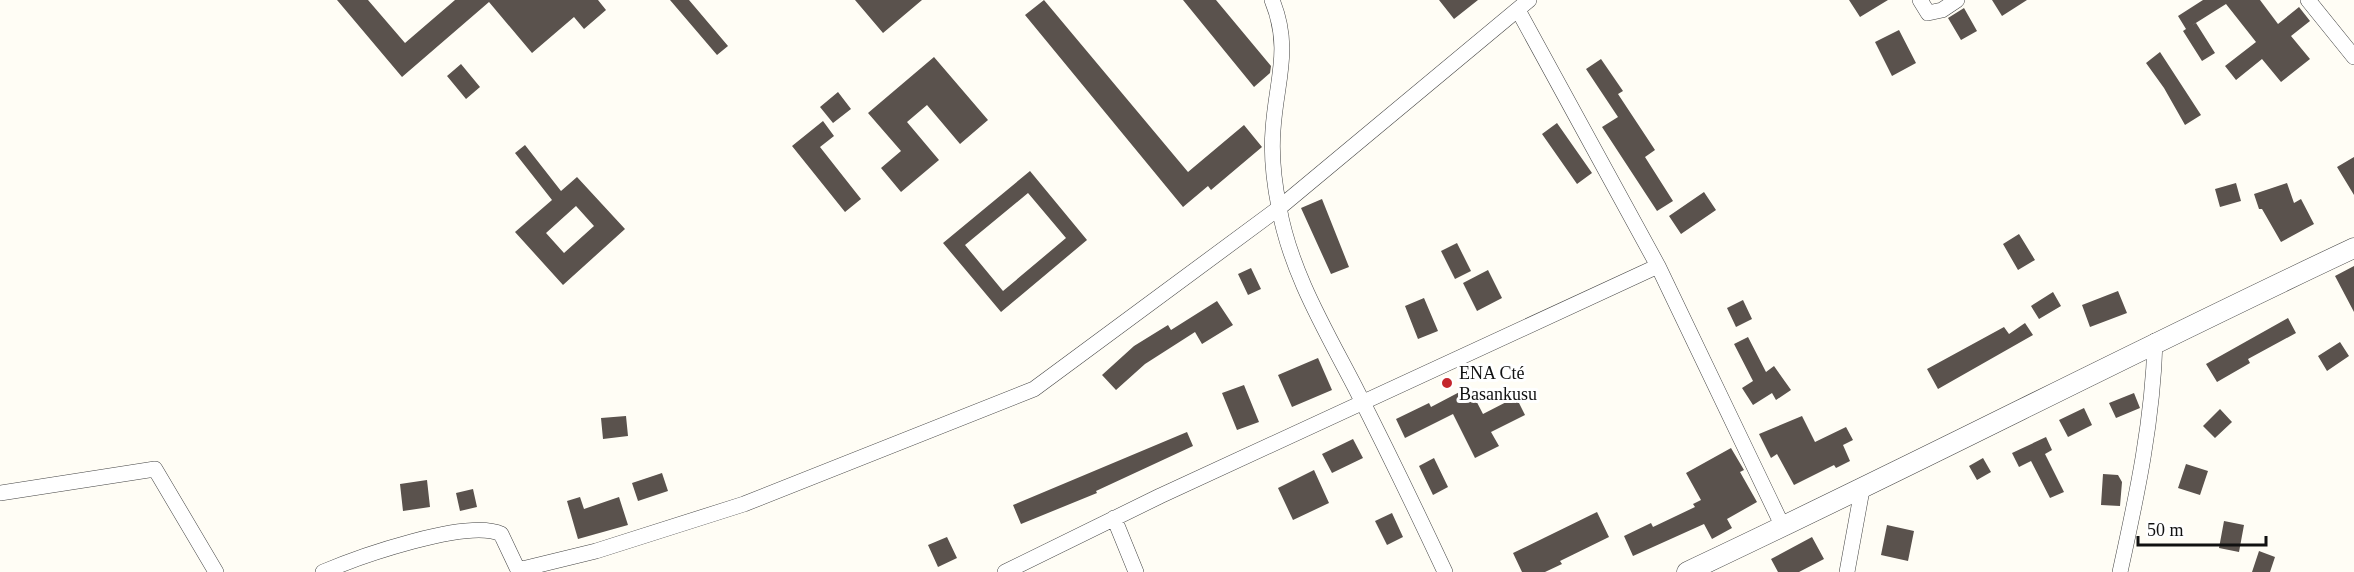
<svg xmlns="http://www.w3.org/2000/svg" width="2354" height="572" font-family="'Times New Roman',serif">
	<rect width="100%" height="100%" fill="#fffdf5"/>
	<path fill="#5a524d" fill-rule="evenodd" d="M337,0H368L405,43L455,0H598L606,10L584,29L574,17L532,53L489,2L402,77Z
		M670,0H689L728,46L717,55Z
		M855,0H922L883,33Z
		M1044,0L1188,172L1244,125L1262,147L1211,190L1208,186L1183,207L1025,15Z
		M1183,0H1216L1271,66L1270,73L1254,87Z
		M1439,0H1478L1454,19Z
		M1849,0H1888L1860,17Z
		M1992,0H2027L2002,16Z
		M2203,0H2260L2278,24L2299,7L2310,21L2291,36L2310,59L2281,82L2262,59L2236,80L2225,66L2256,42L2226,4L2191,26L2196,23L2215,53L2202,61L2183,31L2186,29L2178,16Z
		M1964,8L1977,31L1961,40L1948,18Z
		M1899,30L1916,63L1892,76L1875,42Z
		M2160,52L2201,115L2185,125L2164,88L2146,63Z
		M934,57L988,120L960,144L927,105L907,122L939,160L901,192L881,168L901,151L868,113Z
		M1601,59L1623,91L1618,94L1655,150L1645,157L1673,201L1657,211L1602,127L1618,117L1586,69Z
		M461,64L480,87L466,99L447,76Z
		M838,92L851,109L833,123L820,107Z
		M823,121L834,136L820,147L861,199L845,212L792,146Z
		M1557,123L1592,173L1577,184L1542,134Z
		M525,145L561,191L577,177L625,229L563,285L515,232L552,200L515,153ZM576,206L594,226L564,253L546,233Z
		M2354,157V195L2337,167Z
		M1030,171L1087,240L1001,312L943,243ZM1028,193L1066,238L1003,291L965,245Z
		M2236,183L2241,201L2220,207L2215,189Z
		M2287,183L2294,203L2301,199L2314,224L2281,242L2262,209H2259L2254,194Z
		M1704,192L1716,210L1681,234L1669,216Z
		M1322,199L1349,267L1331,274L1301,208Z
		M2019,234L2035,260L2018,270L2003,244Z
		M1457,243L1471,271L1455,279L1441,251Z
		M2354,266V312L2335,276Z
		M1251,268L1261,289L1248,295L1238,274Z
		M1488,270L1502,298L1477,311L1463,283Z
		M2118,291L2127,313L2090,327L2082,305Z
		M2053,292L2061,306L2039,319L2031,306Z
		M1424,298L1438,331L1418,339L1405,306Z
		M1743,300L1752,319L1736,327L1727,308Z
		M1217,301L1233,325L1202,344L1195,332L1145,364L1116,390L1102,375L1134,346L1168,325L1171,330Z
		M2288,318L2296,333L2248,359L2250,363L2217,382L2206,364Z
		M2025,323L2033,335L1938,389L1927,369L2004,327L2009,334Z
		M1748,337L1766,372L1774,366L1791,390L1776,400L1772,393L1753,405L1742,388L1753,381L1734,344Z
		M2340,342L2349,356L2327,371L2318,356Z
		M1318,358L1332,390L1292,407L1278,375Z
		M1244,385L1259,422L1237,430L1222,393Z
		M1469,387L1483,414L1516,397L1525,415L1491,432L1499,446L1475,458L1453,414L1405,438L1396,419L1429,403L1431,407Z
		M2134,393L2140,408L2116,418L2109,403Z
		M2084,408L2092,425L2068,437L2059,420Z
		M2220,409L2232,422L2215,438L2203,426Z
		M626,416L628,436L603,439L601,418Z
		M1802,416L1815,442L1846,427L1853,440L1843,445L1850,461L1836,468L1834,465L1794,485L1777,454L1771,458L1759,434Z
		M1187,432L1193,446L1096,491L1097,493L1021,524L1013,505Z
		M2046,437L2052,450L2045,454L2064,492L2050,498L2031,461L2019,467L2012,453Z
		M1353,439L1363,458L1332,473L1322,454Z
		M1731,448L1744,470L1740,472L1757,502L1727,519L1732,528L1712,539L1704,524L1633,556L1624,536L1651,523L1653,527L1695,507L1693,504L1701,500L1686,473Z
		M1434,458L1448,487L1433,495L1419,466Z
		M1983,458L1991,472L1977,480L1969,466Z
		M2186,464L2208,471L2200,495L2178,488Z
		M1314,470L1329,503L1293,520L1278,488Z
		M662,473L668,491L638,501L632,483Z
		M2103,474L2118,475L2122,482L2120,506L2101,505Z
		M427,480L430,507L403,511L400,484Z
		M473,489L477,507L460,511L456,493Z
		M580,497L584,509L619,497L628,525L578,539L567,501Z
		M1597,512L1609,537L1560,561L1562,564L1545,572H1522L1513,553Z
		M1392,513L1403,537L1387,545L1375,521Z
		M2224,521L2244,525L2239,552L2219,548Z
		M1887,525L1914,531L1908,561L1881,555Z
		M947,537L957,558L938,567L928,545Z
		M1812,537L1824,559L1799,572H1778L1771,559Z
		M2259,551L2275,557L2270,572H2252Z"/>
	<g fill="none" stroke-linecap="round" stroke-linejoin="round">
		<g stroke="#444" stroke-width="16">
			<path id="minor" d="M1272,0C1292,49 1276,81 1273,130C1271,155 1274,182 1279,207C1290,271 1326,331 1355,387C1386,448 1416,510 1445,572
				M1920,0L1928,13L1942,10L1957,0
				M2308,0L2354,57
				M1518,10L1658,266
				M0,493L155,469L216,572
				M1114,518L1136,572
				M518,570L596,551L744,504L1034,389L1279,208L1529,0
				M323,572C358,557 468,518 501,534L519,572
				M1005,572L1160,496L1658,266L1783,527
				M1847,572L1862,490
				M2120,572C2137,495 2153,420 2155,341"/>
		</g>
		<g stroke="#444" stroke-width="21">
			<path id="tertiary" d="M1687,572C1911,467 2130,353 2354,248"/>
		</g>
		<use href="#minor" stroke="#fff" stroke-width="15"/>
		<use href="#tertiary" stroke="#fff" stroke-width="20"/>
	</g>
	<circle fill="#c4262e" stroke="#fff" stroke-width="2" cx="1447" cy="383" r="6"/>
	<g text-anchor="middle" dominant-baseline="central" stroke-width="6" stroke-linejoin="round" paint-order="stroke">
		<g font-size="18" fill="#111" stroke="#fff" text-anchor="start">
			<text x="1459" y="373">ENA Cté<tspan x="1459" dy="21">Basankusu</tspan></text>
		</g>
	</g>
	<path d="M2138 536v9h128v-9" fill="none" stroke="#111111" stroke-width="3"/>
	<text x="2147" y="536" font-size="18" fill="#111111" stroke="#ffffff" stroke-width="4.5" paint-order="stroke">50 m</text>
</svg>
